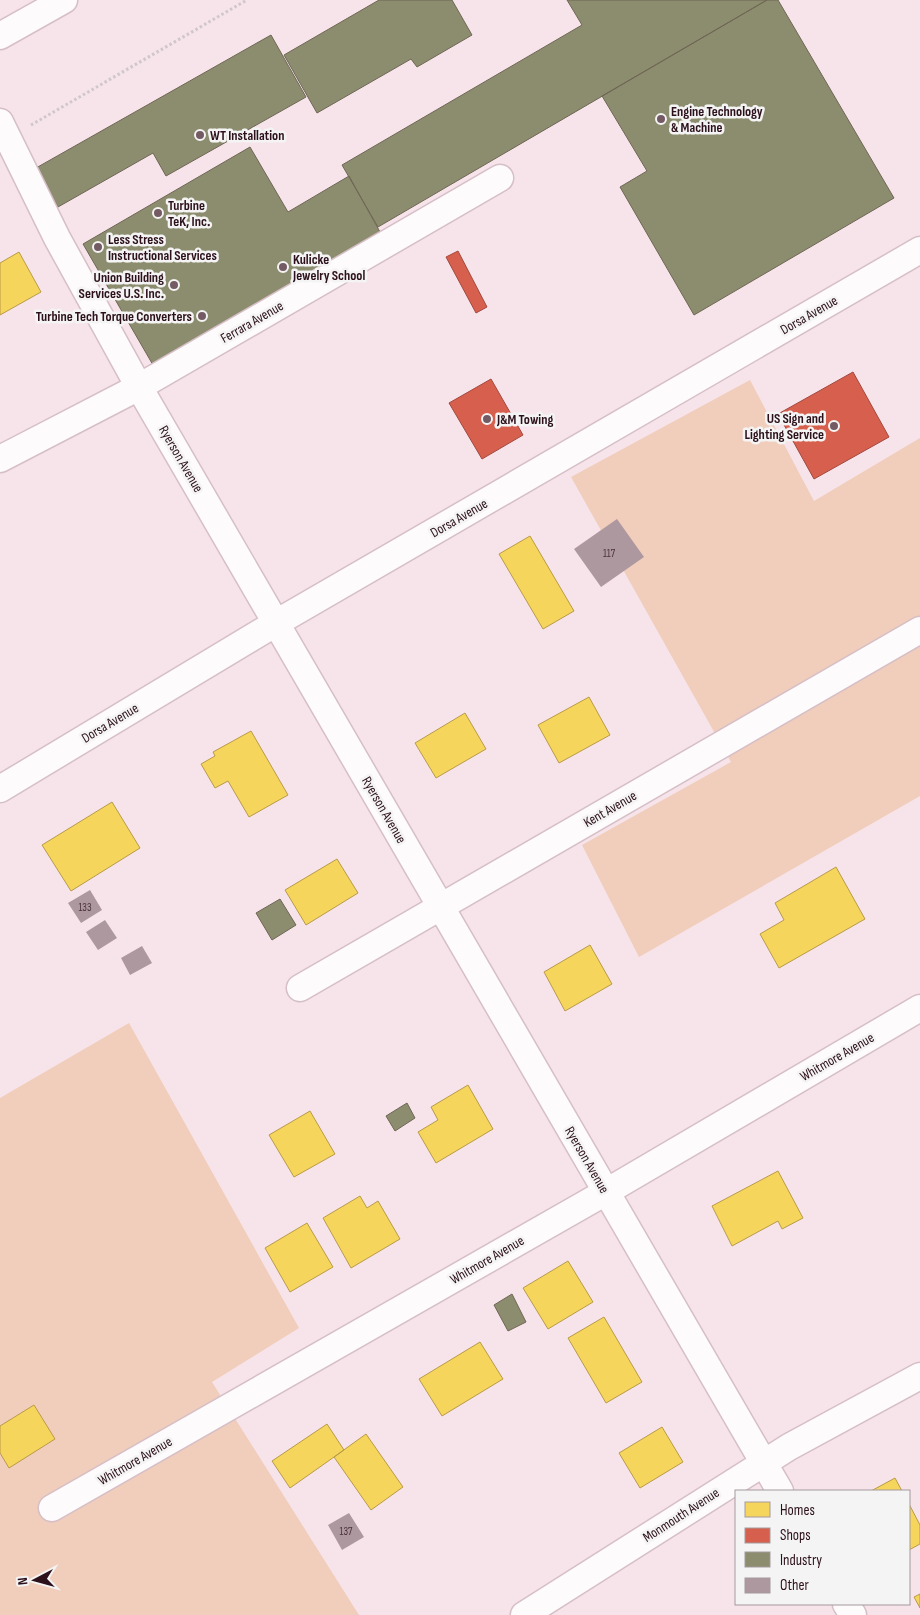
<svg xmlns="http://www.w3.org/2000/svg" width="920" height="1615" font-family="'Sofia Sans Condensed',sans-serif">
	<rect width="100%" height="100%" fill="#f6e4ea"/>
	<path fill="#f1cdbb" d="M750,380L814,501L920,438V796L639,957L582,845L731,762L571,477Z
		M129,1023L299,1328L212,1382L359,1615H0V1098Z"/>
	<path fill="#f6d55c" stroke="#b99a48" d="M19,252L41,292L0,315V263Z
		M530,536L574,611L543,629L499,554Z
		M589,697L610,735L559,763L538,725Z
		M465,713L486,749L436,778L415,743Z
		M251,731L288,795L249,817L228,781L215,788L201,764L215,756L213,752Z
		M112,802L140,848L71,891L42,845Z
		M337,859L358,893L306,925L285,890Z
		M836,867L865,919L779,968L760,934L784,920L775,903Z
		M590,945L612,984L565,1011L544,972Z
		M468,1085L493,1129L436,1163L418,1132L438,1120L431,1107Z
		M310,1111L335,1154L294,1177L269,1135Z
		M778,1171L803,1218L782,1229L778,1221L732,1246L712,1206Z
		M360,1196L367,1208L378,1201L400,1239L351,1268L323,1218Z
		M307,1223L333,1267L290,1292L265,1248Z
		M568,1261L593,1302L548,1329L523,1288Z
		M604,1317L642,1382L606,1403L568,1338Z
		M480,1342L503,1379L442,1416L419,1379Z
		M34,1405L55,1439L9,1468L0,1453V1426Z
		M327,1424L344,1450L290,1488L272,1461Z
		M662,1427L683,1462L640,1488L619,1453Z
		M366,1434L403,1487L371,1510L334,1457Z
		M895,1478L902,1491H871Z
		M909,1504L920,1525V1544L909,1550Z
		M920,1594V1608L914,1597Z"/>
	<path fill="#d6604d" stroke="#a3483e" d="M458,251L487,307L476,313L446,257Z
		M853,372L889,437L814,479L778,414Z
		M491,379L523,435L482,459L449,403Z"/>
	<path fill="#8c8c6e" stroke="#6f6755" d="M379,0H452L472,35L417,67L411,59L317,113L284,55Z
		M567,0H767L378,227L342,165L582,25Z
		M767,0H778L894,198L694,315L620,187L647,171L602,96Z
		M271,35L306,97L166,176L153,153L58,207L36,168Z
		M250,147L288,212L349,176L380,232L153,365L83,244Z
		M280,899L296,925L272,940L256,913Z
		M407,1103L415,1118L395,1131L386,1116Z
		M512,1294L526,1322L508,1331L494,1305Z"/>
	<path fill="#ae98a0" d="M617,519L644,557L601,587L574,549Z
		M90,890L102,910L81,923L68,903Z
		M105,920L117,938L98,950L86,932Z
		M142,946L152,963L130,975L121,958Z
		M349,1513L364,1537L342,1550L328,1525Z"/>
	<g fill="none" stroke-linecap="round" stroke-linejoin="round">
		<g stroke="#d6bfc6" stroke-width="29">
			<path id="minor" d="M0,36L64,0
				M0,122L57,238L139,387L780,1491
				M0,459L139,387L500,178
				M0,789L276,623L920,250
				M300,988L920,630
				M52,1508L606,1192L920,1008
				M846,1604L853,1615
				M524,1615L789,1447L920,1376"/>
		</g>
		<path stroke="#d0c7cb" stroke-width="3" stroke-dasharray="2.5 2.5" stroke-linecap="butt" d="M31,125L247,0"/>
		<use href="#minor" stroke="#fefbfc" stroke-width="26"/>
	</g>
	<g fill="#735a63" stroke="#f4f4f4" stroke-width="2">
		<circle cx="661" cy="119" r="5"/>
		<circle cx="200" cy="135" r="5"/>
		<circle cx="158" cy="213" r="5"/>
		<circle cx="98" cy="247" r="5"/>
		<circle cx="283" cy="267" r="5"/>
		<circle cx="174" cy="285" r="5"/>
		<circle cx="202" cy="316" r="5"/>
		<circle cx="487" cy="419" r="5"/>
		<circle cx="834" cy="426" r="5"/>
	</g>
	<g text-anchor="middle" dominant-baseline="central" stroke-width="5" stroke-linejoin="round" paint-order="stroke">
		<g font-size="11" fill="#4c323c">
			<text x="609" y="553">117</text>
			<text x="85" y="907">133</text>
			<text x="346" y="1531">137</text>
		</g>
		<g font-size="14" font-weight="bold" fill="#2c101b" stroke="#f4f4f4" text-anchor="start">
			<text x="671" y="111">Engine Technology<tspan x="671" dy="16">&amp; Machine</tspan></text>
			<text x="210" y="135">WT Installation</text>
			<text x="168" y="205">Turbine<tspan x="168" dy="16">TeK, Inc.</tspan></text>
			<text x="108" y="239">Less Stress<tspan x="108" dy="16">Instructional Services</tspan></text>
			<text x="293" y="259">Kulicke<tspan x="293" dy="16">Jewelry School</tspan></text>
			<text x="164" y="277" text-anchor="end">Union Building<tspan x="164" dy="16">Services U.S. Inc.</tspan></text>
			<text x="192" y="316" text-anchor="end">Turbine Tech Torque Converters</text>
			<text x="824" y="418" text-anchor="end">US Sign and<tspan x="824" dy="16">Lighting Service</tspan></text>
			<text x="497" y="419">J&amp;M Towing</text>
		</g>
		<g font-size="14" fill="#2c101b" stroke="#f4f4f4">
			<text transform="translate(809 315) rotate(-30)">Dorsa Avenue</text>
			<text transform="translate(252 322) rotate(-30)">Ferrara Avenue</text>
			<text transform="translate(181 459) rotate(60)">Ryerson Avenue</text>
			<text transform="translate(459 518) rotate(-30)">Dorsa Avenue</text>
			<text transform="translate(110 723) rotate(-31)">Dorsa Avenue</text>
			<text transform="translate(610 809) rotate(-30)">Kent Avenue</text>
			<text transform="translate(384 810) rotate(60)">Ryerson Avenue</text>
			<text transform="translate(837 1057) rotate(-30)">Whitmore Avenue</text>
			<text transform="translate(587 1160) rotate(60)">Ryerson Avenue</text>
			<text transform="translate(487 1260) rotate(-30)">Whitmore Avenue</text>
			<text transform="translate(135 1461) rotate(-30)">Whitmore Avenue</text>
			<text transform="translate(681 1515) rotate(-33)">Monmouth Avenue</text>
		</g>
	</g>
	<rect x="735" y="1490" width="175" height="115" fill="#f4f4f4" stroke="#a4999d"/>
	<rect x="745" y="1502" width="25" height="15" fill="#f6d55c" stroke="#a4999d"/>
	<text x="780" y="1515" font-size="15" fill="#2c101b">Homes</text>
	<rect x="745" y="1528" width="25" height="15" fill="#d6604d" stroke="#a4999d"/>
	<text x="780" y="1540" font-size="15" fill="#2c101b">Shops</text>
	<rect x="745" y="1552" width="25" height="15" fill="#8c8c6e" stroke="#a4999d"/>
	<text x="780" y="1565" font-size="15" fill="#2c101b">Industry</text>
	<rect x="745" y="1578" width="25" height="15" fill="#ae98a0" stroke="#a4999d"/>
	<text x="780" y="1590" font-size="15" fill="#2c101b">Other</text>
	<g transform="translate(35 1580) rotate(264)" stroke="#f4f4f4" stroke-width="4" paint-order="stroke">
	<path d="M0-4L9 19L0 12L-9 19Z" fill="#2c101b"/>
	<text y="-8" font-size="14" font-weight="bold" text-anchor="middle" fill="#2c101b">N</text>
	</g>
</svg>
